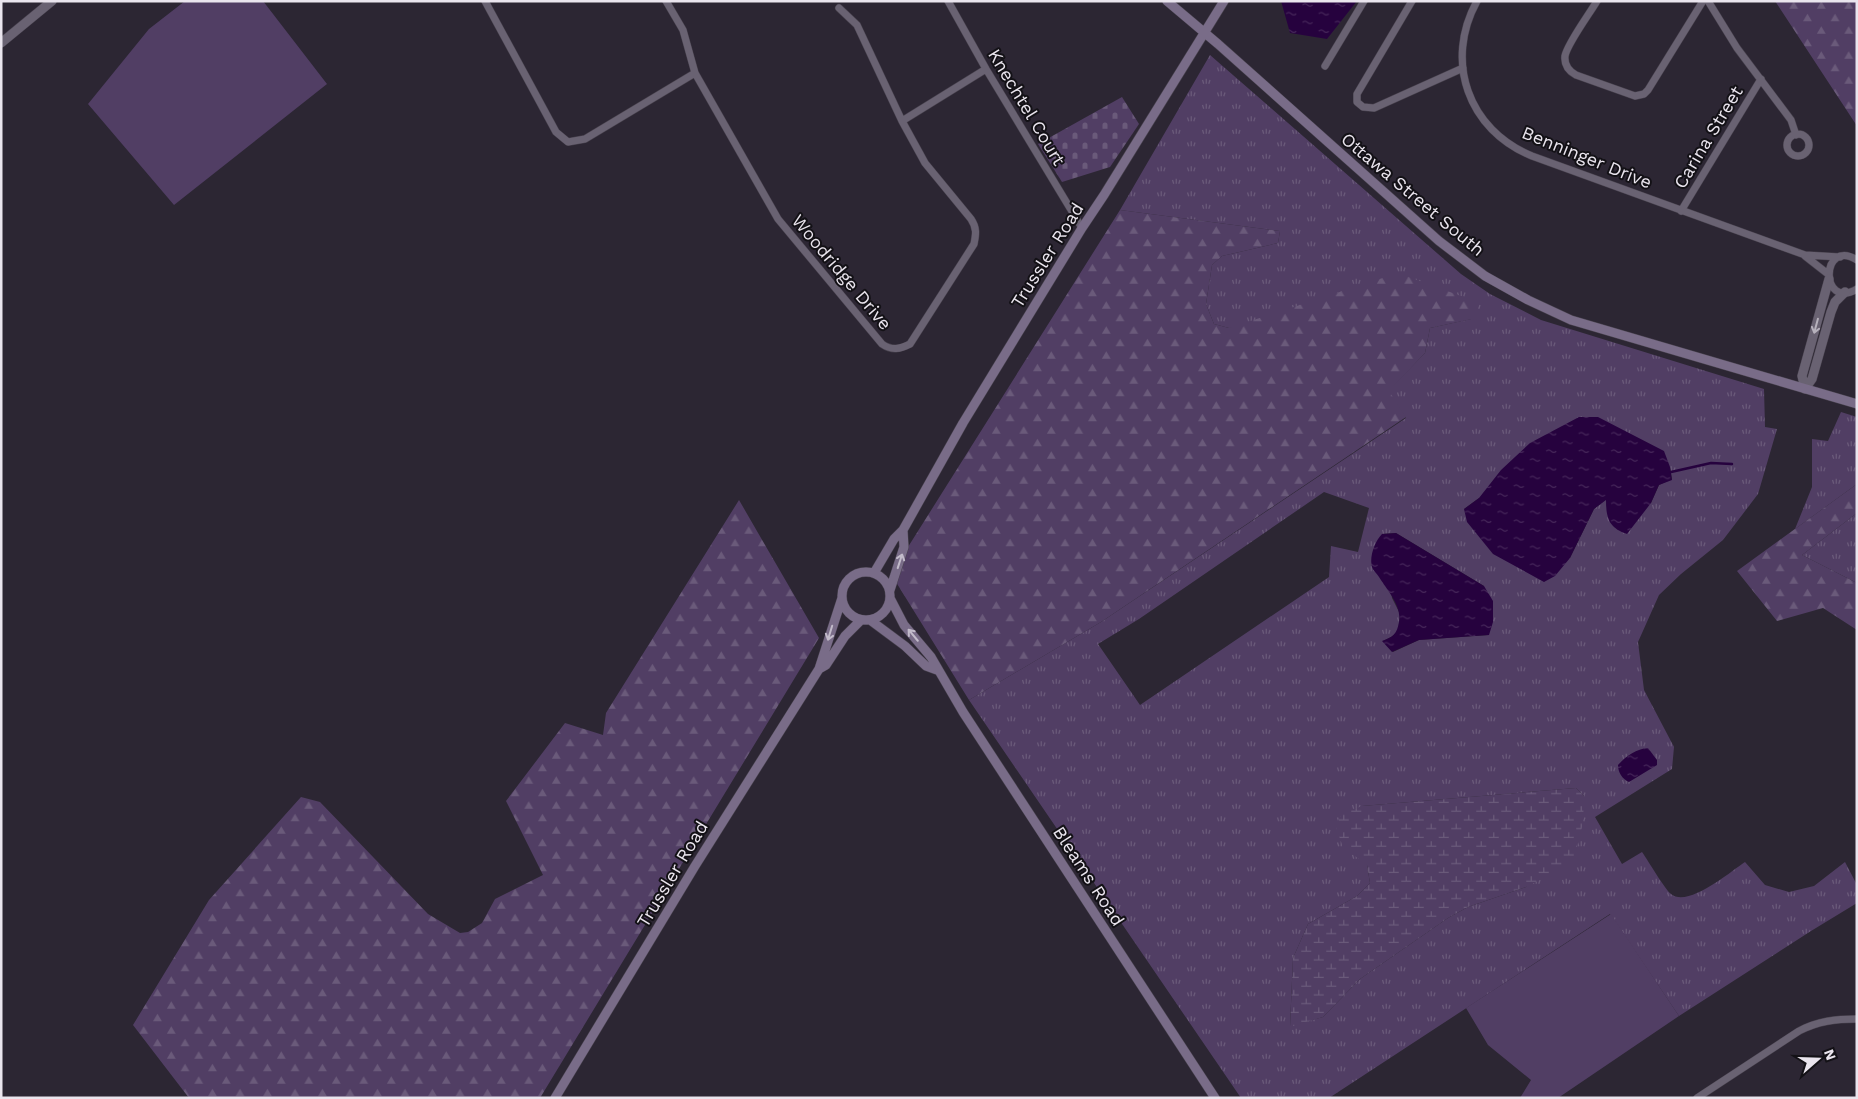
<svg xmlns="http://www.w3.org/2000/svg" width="1858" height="1099" font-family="'Work Sans',sans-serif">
	<defs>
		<pattern id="grass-tufts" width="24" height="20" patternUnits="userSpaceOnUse" patternTransform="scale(1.25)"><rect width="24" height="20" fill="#513e64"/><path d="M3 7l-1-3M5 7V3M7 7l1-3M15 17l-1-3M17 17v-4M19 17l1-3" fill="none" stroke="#6a5a7a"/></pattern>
		<pattern id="forest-firs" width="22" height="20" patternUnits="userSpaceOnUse" patternTransform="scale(1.25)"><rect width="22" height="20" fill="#513e64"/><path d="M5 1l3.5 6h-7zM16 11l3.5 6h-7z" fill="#6a5a7a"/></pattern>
		<pattern id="wetland-marsh" width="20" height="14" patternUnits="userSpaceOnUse" patternTransform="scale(1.25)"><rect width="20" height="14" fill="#513e64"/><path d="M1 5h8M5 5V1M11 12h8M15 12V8" fill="none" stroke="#6a5a7a"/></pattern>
		<pattern id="cemetery-stones" width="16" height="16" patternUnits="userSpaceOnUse" patternTransform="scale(1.25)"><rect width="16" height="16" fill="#513e64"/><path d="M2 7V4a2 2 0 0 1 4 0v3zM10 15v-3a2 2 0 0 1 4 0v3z" fill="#6a5a7a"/></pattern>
		<pattern id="water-ripples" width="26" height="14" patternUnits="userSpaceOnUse" patternTransform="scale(1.25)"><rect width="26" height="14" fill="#26023e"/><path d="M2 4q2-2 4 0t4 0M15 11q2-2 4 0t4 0" fill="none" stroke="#46275a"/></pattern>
	</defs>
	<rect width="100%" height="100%" fill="#2c2633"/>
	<path fill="url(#grass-tufts)" fill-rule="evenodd" d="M1210,55L1461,274L1490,294L1541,320L1764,389L1765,427L1777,429L1758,494L1723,540L1681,574L1659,595L1638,642L1644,690L1674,747L1672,769L1595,817L1622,864L1642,852C1649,862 1664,888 1671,894C1688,908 1730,872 1745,862L1765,885L1789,892L1814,886L1845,862L1857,885V903L1811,931L1679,1016L1610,914L1329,1098H1241L969,700L1101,622L1406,418L1388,391L1425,353L1430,328L1471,319L1229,328L1214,324L1206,304L1212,265L1222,256L1278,243L1280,231L1120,210ZM1670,467L1672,479L1659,485L1651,503L1606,499L1594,509L1570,558L1464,509L1479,498ZM1324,492L1369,508L1358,552L1331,546L1329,577L1140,705L1098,644L1139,619ZM1396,533L1484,586L1489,635L1419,640L1393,652L1383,641L1391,637L1398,632L1400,614L1392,598L1382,534ZM1576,788L1584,796L1526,887L1468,907L1448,918L1360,979L1323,1017L1290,1026L1293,958L1308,924L1357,896L1370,883L1367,865L1362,806Z
		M1841,412L1857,417V484L1795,529L1812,487V439L1828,441Z
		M1857,513V583L1802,555Z"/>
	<path fill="url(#forest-firs)" d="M1775,1H1857V126Z
		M1120,210L1280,231L1278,243L1222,256L1212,265L1206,304L1214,324L1229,328L1398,273L1480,303L1472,319L1430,328L1425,353L1389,391L1406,417L1101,622L969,700L891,574Z
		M1857,484V513L1802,555L1857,583V630L1823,608L1777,621L1737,571Z
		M739,500L819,638L540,1098H189L133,1025L209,900L301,797L320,802L428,914L460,933L468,932L482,923L495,899L543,875L506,801L565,723L603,735L606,713Z"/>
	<path fill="url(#wetland-marsh)" d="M1576,788L1584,796L1583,823L1573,863L1526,887L1468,907L1448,918L1360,979L1323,1017L1290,1027L1293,958L1308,924L1357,896L1370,883L1367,865L1343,847L1335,825L1342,814L1362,806Z"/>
	<path fill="url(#cemetery-stones)" d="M1122,97L1139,124L1110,167L1062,182L1038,144Z"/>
	<path fill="#513e64" d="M185,1H263L327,84L174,205L88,104L149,29Z
		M1611,914L1679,1016L1558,1098H1520L1531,1080L1488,1045L1466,1008Z"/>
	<path fill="url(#water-ripples)" d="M1281,1H1357L1327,39L1290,33Z
		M1579,417H1598L1664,451L1670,467L1672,480L1659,485L1651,503L1627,534C1609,528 1606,518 1606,500L1594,509L1570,558L1555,576L1544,582L1493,554L1467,522L1464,509L1479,498L1501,470L1530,443Z
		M1396,533L1484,586L1493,601V622L1489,635L1419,640L1392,652L1382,641C1393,637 1397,634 1399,622C1402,606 1387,590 1379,577C1377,574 1373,570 1372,567C1369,557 1375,541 1382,534Z
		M1648,748L1657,760V765L1629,782C1622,779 1618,772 1618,765C1626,756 1636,749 1648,748Z"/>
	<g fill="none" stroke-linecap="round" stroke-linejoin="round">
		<path stroke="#26023e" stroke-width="2.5" d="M1671,472L1711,463L1732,464"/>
		<g stroke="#48424e" stroke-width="8">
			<path id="minor" d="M485,1L556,132L568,142L585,139L695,73
				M666,1L683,30L695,73L778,219L882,344C892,351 900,349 910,344L974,244C976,234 977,228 971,219L925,163L902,121L857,25L839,8
				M948,1L986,69L1082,228
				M1412,1L1357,94V102L1363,107L1374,108L1463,68
				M1477,1C1444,61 1468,130 1532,156L1805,255L1840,257
				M1597,1C1590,13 1567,44 1565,56C1564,65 1569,71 1576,75L1635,96L1644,94L1648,90L1703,1
				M1708,1L1737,48L1791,120L1796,135
				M1325,66L1364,1
				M902,121L986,69
				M1787 145a11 11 0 1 1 22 0a11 11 0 1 1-22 0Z
				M1681,211L1761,79
				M1805,256L1828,274
				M1857,260C1821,237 1819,311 1857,289
				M1697,1098L1799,1031C1818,1021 1836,1019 1857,1019"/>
		</g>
		<g stroke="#48424e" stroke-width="10">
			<path id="tertiary" d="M1,43L52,1
				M1805,389L1802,376L1829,279
				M1805,389L1812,379L1831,312L1835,302L1845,292"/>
		</g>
		<g stroke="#48424e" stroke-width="10">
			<path id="secondary" d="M1167,1L1218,44L1439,241L1485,276L1528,300L1571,320L1857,404
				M842 596a24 24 0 1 1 48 0a24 24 0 1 1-48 0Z
				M874,573L894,539L903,530L963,423L1082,228L1104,195L1224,1
				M890,590L904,547L903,530
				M890,598L904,625L931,657L963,712L1215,1098
				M870,620L905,646L926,666L937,670
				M819,669L826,665L845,636L861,620
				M555,1098L695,866L819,669L842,598"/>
		</g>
		<use href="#minor" stroke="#696272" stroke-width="7"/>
		<use href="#tertiary" stroke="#696272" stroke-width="9"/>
		<use href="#secondary" stroke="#796c88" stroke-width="9"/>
	</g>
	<defs><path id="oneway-shaft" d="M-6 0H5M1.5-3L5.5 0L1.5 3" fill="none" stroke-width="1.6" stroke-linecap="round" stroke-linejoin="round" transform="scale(1.25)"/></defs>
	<use stroke="#b6b1bc" href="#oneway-shaft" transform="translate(1816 326) rotate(105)"/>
	<g stroke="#c2bbca">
		<use href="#oneway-shaft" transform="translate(900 561) rotate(-72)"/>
		<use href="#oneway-shaft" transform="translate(830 633) rotate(107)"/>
		<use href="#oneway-shaft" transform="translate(913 635) rotate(-130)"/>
	</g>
	<g text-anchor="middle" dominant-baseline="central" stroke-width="4" stroke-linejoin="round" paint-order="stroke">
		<g font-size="18" fill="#eae5ee" stroke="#131116">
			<text transform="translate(1027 107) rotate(59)">Knechtel Court</text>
			<text transform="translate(1708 137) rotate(-59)">Carina Street</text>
			<text transform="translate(1587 157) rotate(22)">Benninger Drive</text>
			<text transform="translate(1413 194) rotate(40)">Ottawa Street South</text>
			<text transform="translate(1047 255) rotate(-58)">Trussler Road</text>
			<text transform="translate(842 272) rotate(50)">Woodridge Drive</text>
			<text transform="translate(672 874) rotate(-59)">Trussler Road</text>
			<text transform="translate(1089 876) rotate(57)">Bleams Road</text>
		</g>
	</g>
	<rect width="1858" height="1099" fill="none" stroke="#eae5ee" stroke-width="5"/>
	<g transform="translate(1818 1059) rotate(70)" stroke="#131116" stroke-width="4" paint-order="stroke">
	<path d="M0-4L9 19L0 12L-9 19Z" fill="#eae5ee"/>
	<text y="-8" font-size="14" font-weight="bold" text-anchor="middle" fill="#eae5ee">N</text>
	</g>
</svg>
